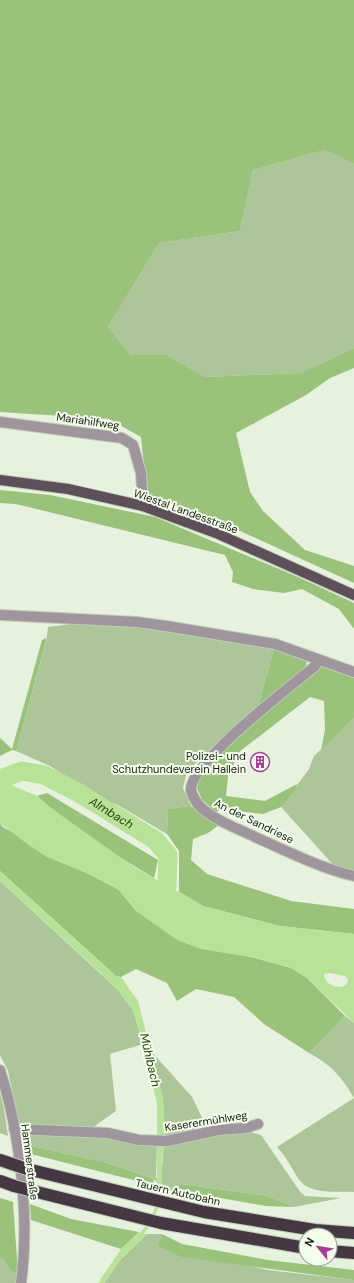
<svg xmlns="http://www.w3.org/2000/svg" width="354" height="1283" font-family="'DM Sans',sans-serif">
	<rect width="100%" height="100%" fill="#e6f1de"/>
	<path fill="#acc599" d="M325,150L354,164V348L300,373L205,377L167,355H131L108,327L159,243L240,231L253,170Z
		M71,624L151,627L274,649L257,710L187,771L183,788L191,806L168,809L167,834L116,804L104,802L50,766L16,751L46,643L48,627Z
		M354,718V873L337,869L281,807L309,769L314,756Z
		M0,881L116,988L133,1010L143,1044L110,1054L116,1111L89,1130L19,1124L8,1071L0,1055Z
		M345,1016L354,1023V1192C338,1191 312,1195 300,1181C292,1170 287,1157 277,1147L354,1098C343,1078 329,1063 309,1053Z
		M151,1051L192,1097L207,1128L165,1138L163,1099Z
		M0,1093L4,1109L8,1136L0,1133Z
		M250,1132L261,1135L301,1193L305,1196L341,1198L294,1207L268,1196L182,1184L180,1191L162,1190V1168L164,1143L196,1136Z
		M26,1133L116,1137L157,1144L156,1176L158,1183L154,1179L107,1163L23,1144V1152L21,1138Z
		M147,1234H162L157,1246L268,1270L354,1280V1283H104L121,1259Z
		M2,1258L11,1271L18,1273L16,1283H0V1259Z"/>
	<path fill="#9ac27a" d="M0,0H354V164L325,150L253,170L240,231L159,243L108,327L131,355H167L205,377L300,373L354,348V368L330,378L306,395L236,433L250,492L263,511L305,550L354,566V583L216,520L147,495L141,437L109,419L0,412Z
		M0,490L50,495L155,517L298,577L354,603V629L339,609L302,589L284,593L253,589L232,582L233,572L225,555L16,504L0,503Z
		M46,638V642L16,751L12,750L0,756V738L12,749L42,640Z
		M274,649L307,660L306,668L257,710Z
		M323,665L354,676V718L321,750L325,730L324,701L310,697L239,752L228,776L226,796L265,801L297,784L295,790L281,807L263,814L222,809L216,812L202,800L197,788L200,776L209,765L263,715Z
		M47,793L158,860L154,878C113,854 72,827 37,796Z
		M191,806L219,825L208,833L193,839L191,860L207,874L291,901L354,909V934L280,926L203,906L179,892V851L167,834L168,809Z
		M0,823L3,827L119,890L136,911L255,958L291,968L307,978L345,1016L309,1053L264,1024L234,997L196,989L177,1001L167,983L136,969L121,977L116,976L0,871Z
		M23,1144L107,1163L154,1179L153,1185L23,1152Z
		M181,1184L268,1196L294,1207L266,1206L180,1191Z
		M0,1198L13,1202L18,1273L11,1271L2,1258L0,1259Z
		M30,1204L71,1219L139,1232L121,1249L31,1220Z
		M162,1234L182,1244L268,1260L354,1270V1280L182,1257L157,1246Z"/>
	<path fill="#b9e299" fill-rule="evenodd" d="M0,776L11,785L37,796L51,808L134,867L203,906L280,926L354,934V1023L307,978L291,968L255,958L201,949L177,940L136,911L119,890L86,873L47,857L30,846L0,823ZM330,973L345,976L348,979L347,984L342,987C333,987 325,984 324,974Z
		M0,871L116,976L121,977L138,1001L163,1099L165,1138L162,1159V1190L157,1189V1103L143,1044L133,1010L116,988L94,967L0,881Z
		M139,1232L147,1234L121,1259L104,1283H98L121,1249Z"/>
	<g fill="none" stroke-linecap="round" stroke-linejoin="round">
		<path stroke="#b9e299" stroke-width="3" d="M158,1198L159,1186
			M153,1217L158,1204
			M141,1235L149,1224"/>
		<path stroke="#b9e299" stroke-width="19" id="s1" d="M0,779L22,771L44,775L79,793L155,840L168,855L167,886L162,905"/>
		<g stroke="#c1cbba" stroke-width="12">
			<path id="minor" d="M0,422L122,438L133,445L141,473L143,506
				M0,615L137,622L166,626L275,644L354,672
				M319,660L314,667C292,685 189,764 191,790C192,796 198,806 204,810C218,822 239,829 255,837C287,851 320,868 354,876
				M0,1070C20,1132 30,1218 21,1283
				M14,1129L108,1133L139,1140L167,1141L218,1130L246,1128L258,1124"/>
		</g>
		<g stroke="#c1cbba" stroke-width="12">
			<path id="major" d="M0,480L68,489L143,506L216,533L354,595"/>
		</g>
		<g stroke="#c1cbba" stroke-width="14">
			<path id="highway" d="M0,1160L12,1164
				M27,1169L204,1212L315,1230L354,1233
				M0,1181L14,1186
				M29,1190L161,1223L306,1248
				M330,1251L354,1253"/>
		</g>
		<use href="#minor" stroke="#9e969c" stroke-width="10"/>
		<use href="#major" stroke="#5d505a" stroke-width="10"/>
		<use href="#highway" stroke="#463843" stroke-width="12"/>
		<g stroke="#c1cbba" stroke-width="14" stroke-linecap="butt">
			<path id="highway-bridge" d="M12,1164L27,1169
				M14,1186L29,1190"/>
		</g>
		<use href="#highway-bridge" stroke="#463843" stroke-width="12"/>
	</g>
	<defs>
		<g id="building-ring" transform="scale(1)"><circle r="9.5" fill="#f3feeb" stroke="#aa3c99" stroke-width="1.5"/><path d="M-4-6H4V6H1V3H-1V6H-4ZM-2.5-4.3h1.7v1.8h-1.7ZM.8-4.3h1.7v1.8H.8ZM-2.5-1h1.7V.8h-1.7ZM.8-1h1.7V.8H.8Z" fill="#aa3c99"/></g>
	</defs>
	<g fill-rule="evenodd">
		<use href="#building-ring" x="260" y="762"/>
	</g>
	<g text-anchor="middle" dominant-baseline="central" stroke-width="4" stroke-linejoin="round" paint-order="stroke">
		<g font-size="11" fill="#191d16" stroke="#f3feeb">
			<text transform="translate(88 421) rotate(8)">Mariahilfweg</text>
			<text transform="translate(186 511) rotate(20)">Wiestal Landesstraße</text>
			<text transform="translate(254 821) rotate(26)">An der Sandriese</text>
			<text transform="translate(206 1121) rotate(-9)">Kaserermühlweg</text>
			<text transform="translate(30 1162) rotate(83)">Hammerstraße</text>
			<text transform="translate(178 1192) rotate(13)">Tauern Autobahn</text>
		</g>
		<g font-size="11" fill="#191d16" stroke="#f3feeb" text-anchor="end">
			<text x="246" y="756">Polizei- und<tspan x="246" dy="13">Schutzhundeverein Hallein</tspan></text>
		</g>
		<g font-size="12" font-style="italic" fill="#29420f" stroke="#f3feeb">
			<text stroke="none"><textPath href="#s1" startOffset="123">Almbach</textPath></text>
			<text transform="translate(150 1060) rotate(77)">Mühlbach</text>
		</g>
	</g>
	<g transform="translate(318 1247) rotate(300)"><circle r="19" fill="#f3feeb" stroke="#9ca496"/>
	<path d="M0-3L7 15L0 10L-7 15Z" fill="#aa3c99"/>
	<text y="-6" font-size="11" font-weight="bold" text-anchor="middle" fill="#191d16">N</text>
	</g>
</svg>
